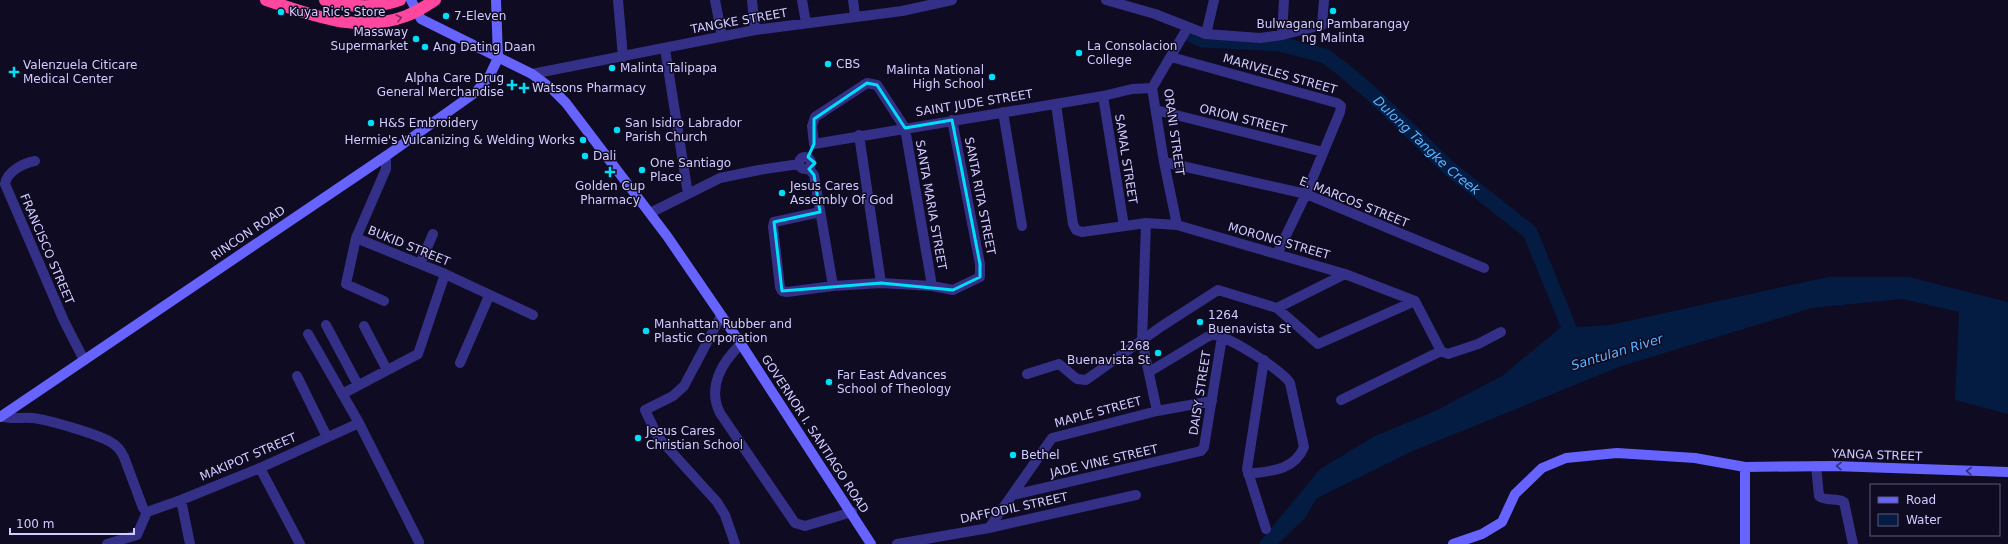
<svg xmlns="http://www.w3.org/2000/svg" width="2008" height="544" font-family="'DejaVu Sans',sans-serif">
	<rect width="100%" height="100%" fill="#0f0b22"/>
	<path fill="#041b42" d="M1828,277H1909L2008,302V414L1955,400L1959,312L1902,299L1812,308L1619,367L1413,451L1317,498L1305,518L1278,544H1258L1320,469L1375,436L1433,412L1502,376L1560,328L1610,325Z"/>
	<g fill="none" stroke-linecap="round" stroke-linejoin="round">
		<path stroke="#041b42" stroke-width="15" id="s1" d="M1188,33L1202,40L1280,44L1325,56L1345,71L1372,94L1449,168L1530,232L1576,345"/>
		<path stroke="#343087" stroke-width="10" d="M618,0L623,57
			M715,0L722,36
			M752,0L755,30
			M802,0L806,23
			M853,0L855,16
			M1106,0L1155,14L1206,34L1260,38L1282,35L1322,25L1324,0
			M1206,34L1214,0
			M1282,35L1284,0
			M665,49L688,194
			M1171,57L1337,103L1341,106L1340,112L1306,194L1277,254
			M532,74L755,30L902,11L952,0
			M1103,96L1124,226
			M1056,104L1073,224L1076,230L1082,232L1146,223L1177,225L1345,274L1415,301L1441,351
			M1156,110L1323,152
			M1003,112L1022,226
			M859,135L881,283
			M814,144L1103,96L1132,89L1152,88
			M814,144L812,126L815,117L867,83L877,85L905,128L932,286
			M386,156V169L356,238L445,274L533,315
			M799 163a6 6 0 1 1 12 0a6 6 0 1 1-12 0Z
			M35,161C24,163 7,171 5,184L64,321L84,360
			M1164,162L1306,194L1484,268
			M809,169L814,175L833,286
			M820,212L774,222L773,227L780,287L782,291L787,292L833,286L881,283L932,286L953,290L980,277V264L952,120
			M650,213L720,178L759,170L799,164
			M1146,223L1142,341L1157,411
			M1177,225L1164,162L1152,88L1188,27
			M356,238L346,284L384,301
			M420,264L433,234
			M1277,308L1345,274
			M721,316L684,386L673,396L645,410L658,437L717,502L725,515L735,544
			M326,325L358,385
			M364,326L387,370
			M308,334L359,423L419,542
			M741,344C722,362 707,387 720,413L795,523L805,526L852,512
			M1441,351L1448,354L1478,344L1501,332
			M1264,360L1247,469L1266,529
			M460,363L489,296
			M1149,372L1207,337C1209,336 1211,335 1213,335C1226,334 1283,371 1290,383L1304,447C1294,471 1270,471 1248,474
			M1027,374L1059,364L1077,379L1086,380L1162,326L1218,290L1277,308L1318,344L1415,301
			M297,376L327,437
			M342,394L418,354L445,274
			M1341,400L1441,351
			M1,416C11,420 21,417 32,418C46,419 101,435 112,443C118,446 121,451 124,457L143,508L147,512
			M1816,466L1819,496C1826,502 1837,497 1844,502L1853,544
			M260,468L300,544
			M1013,495L1201,451L1204,447L1222,337
			M181,500L190,544
			M147,512L181,500L260,468L359,423
			M989,528L1052,438L1157,411L1212,401
			M107,544L137,535L147,512
			M897,544L989,528L1136,495"/>
		<path stroke="#6763ff" stroke-width="10" d="M411,0L421,19L532,74L552,89L566,103L667,236L741,344L871,544
			M0,417L386,156L476,92L490,75L498,58L496,0
			M1745,467V544
			M1453,544L1482,534L1502,522L1515,494L1542,468L1566,458L1617,453L1695,458L1745,467L1833,466L2008,472"/>
		<path stroke="#ff479f" stroke-width="12" d="M266,0C312,15 358,34 406,16C416,12 426,6 435,0
			M325,0C349,7 376,9 400,0"/>
	</g>
	<defs><path id="oneway-chevron" d="M-2-3.5L2.5 0L-2 3.5" fill="none" stroke-width="1.6" stroke-linecap="round" stroke-linejoin="round"/></defs>
	<use stroke="#872960" href="#oneway-chevron" transform="translate(399 18) rotate(-14)"/>
	<g stroke="#322e7a">
		<use href="#oneway-chevron" transform="translate(1839 466) rotate(-178)"/>
		<use href="#oneway-chevron" transform="translate(1969 471) rotate(-178)"/>
	</g>
	<path fill="none" stroke="#00dff7" stroke-width="3" stroke-linejoin="round" d="M867,83L877,85L905,128L952,120L980,264V277L953,290L881,283L782,291L774,222L820,212L814,175L809,169L815,163L808,157L814,144V119Z"/>
	<g fill="#00dff7" stroke="#0f0b22" stroke-width="1.5">
		<circle cx="1333" cy="11" r="4"/>
		<circle cx="281" cy="12" r="4"/>
		<circle cx="446" cy="16" r="4"/>
		<circle cx="416" cy="39" r="4"/>
		<circle cx="425" cy="47" r="4"/>
		<circle cx="1079" cy="53" r="4"/>
		<circle cx="828" cy="64" r="4"/>
		<circle cx="612" cy="68" r="4"/>
		<path d="M12 66h4v4h4v4h-4v4h-4v-4h-4v-4h4z"/>
		<circle cx="992" cy="77" r="4"/>
		<path d="M510 79h4v4h4v4h-4v4h-4v-4h-4v-4h4z"/>
		<path d="M522 82h4v4h4v4h-4v4h-4v-4h-4v-4h4z"/>
		<circle cx="371" cy="123" r="4"/>
		<circle cx="617" cy="130" r="4"/>
		<circle cx="583" cy="140" r="4"/>
		<circle cx="585" cy="156" r="4"/>
		<circle cx="642" cy="170" r="4"/>
		<path d="M608 166h4v4h4v4h-4v4h-4v-4h-4v-4h4z"/>
		<circle cx="782" cy="193" r="4"/>
		<circle cx="1200" cy="322" r="4"/>
		<circle cx="646" cy="331" r="4"/>
		<circle cx="1158" cy="353" r="4"/>
		<circle cx="829" cy="382" r="4"/>
		<circle cx="638" cy="438" r="4"/>
		<circle cx="1013" cy="455" r="4"/>
	</g>
	<g text-anchor="middle" dominant-baseline="central" stroke-width="3" stroke-linejoin="round" paint-order="stroke">
		<g font-size="12" fill="#d2ccff" stroke="#0f0b22" text-anchor="start">
			<text x="289" y="12">Kuya Ric's Store</text>
			<text x="454" y="16">7-Eleven</text>
			<text x="1333" y="24" text-anchor="middle">Bulwagang Pambarangay<tspan x="1333" dy="14">ng Malinta</tspan></text>
			<text x="408" y="32" text-anchor="end">Massway<tspan x="408" dy="14">Supermarket</tspan></text>
			<text x="1087" y="46">La Consolacion<tspan x="1087" dy="14">College</tspan></text>
			<text x="433" y="47">Ang Dating Daan</text>
			<text x="836" y="64">CBS</text>
			<text x="23" y="65">Valenzuela Citicare<tspan x="23" dy="14">Medical Center</tspan></text>
			<text x="620" y="68">Malinta Talipapa</text>
			<text x="984" y="70" text-anchor="end">Malinta National<tspan x="984" dy="14">High School</tspan></text>
			<text x="504" y="78" text-anchor="end">Alpha Care Drug<tspan x="504" dy="14">General Merchandise</tspan></text>
			<text x="532" y="88">Watsons Pharmacy</text>
			<text x="379" y="123">H&amp;S Embroidery</text>
			<text x="625" y="123">San Isidro Labrador<tspan x="625" dy="14">Parish Church</tspan></text>
			<text x="575" y="140" text-anchor="end">Hermie's Vulcanizing &amp; Welding Works</text>
			<text x="593" y="156">Dali</text>
			<text x="650" y="163">One Santiago<tspan x="650" dy="14">Place</tspan></text>
			<text x="610" y="186" text-anchor="middle">Golden Cup<tspan x="610" dy="14">Pharmacy</tspan></text>
			<text x="790" y="186">Jesus Cares<tspan x="790" dy="14">Assembly Of God</tspan></text>
			<text x="1208" y="315">1264<tspan x="1208" dy="14">Buenavista St</tspan></text>
			<text x="654" y="324">Manhattan Rubber and<tspan x="654" dy="14">Plastic Corporation</tspan></text>
			<text x="1150" y="346" text-anchor="end">1268<tspan x="1150" dy="14">Buenavista St</tspan></text>
			<text x="837" y="375">Far East Advances<tspan x="837" dy="14">School of Theology</tspan></text>
			<text x="646" y="431">Jesus Cares<tspan x="646" dy="14">Christian School</tspan></text>
			<text x="1021" y="455">Bethel</text>
		</g>
		<g font-size="12" fill="#d2ccff" stroke="#0f0b22">
			<text transform="translate(739 21) rotate(-10)">TANGKE STREET</text>
			<text transform="translate(1280 74) rotate(16)">MARIVELES STREET</text>
			<text transform="translate(974 103) rotate(-9)">SAINT JUDE STREET</text>
			<text transform="translate(1243 119) rotate(14)">ORION STREET</text>
			<text transform="translate(1174 132) rotate(82)">ORANI STREET</text>
			<text transform="translate(1126 159) rotate(81)">SAMAL STREET</text>
			<text transform="translate(980 196) rotate(79)">SANTA RITA STREET</text>
			<text transform="translate(1354 202) rotate(22)">E. MARCOS STREET</text>
			<text transform="translate(931 205) rotate(80)">SANTA MARIA STREET</text>
			<text transform="translate(248 233) rotate(-34)">RINCON ROAD</text>
			<text transform="translate(1279 241) rotate(16)">MORONG STREET</text>
			<text transform="translate(409 246) rotate(22)">BUKID STREET</text>
			<text transform="translate(47 249) rotate(67)">FRANCISCO STREET</text>
			<text transform="translate(1200 393) rotate(-81)">DAISY STREET</text>
			<text transform="translate(1098 412) rotate(-15)">MAPLE STREET</text>
			<text transform="translate(815 434) rotate(57)">GOVERNOR I. SANTIAGO ROAD</text>
			<text transform="translate(1877 455) rotate(2)">YANGA STREET</text>
			<text transform="translate(248 457) rotate(-23)">MAKIPOT STREET</text>
			<text transform="translate(1104 461) rotate(-13)">JADE VINE STREET</text>
			<text transform="translate(1014 508) rotate(-12)">DAFFODIL STREET</text>
		</g>
		<g font-size="13" font-style="italic" fill="#5ab3ff" stroke="#0f0b22">
			<text stroke="none"><textPath href="#s1" startOffset="276">Dulong Tangke Creek</textPath></text>
			<text transform="translate(1617 352) rotate(-17)">Santulan River</text>
		</g>
	</g>
	<rect x="1870" y="484" width="130" height="52" fill="#0f0b22" stroke="#5d587a"/>
	<rect x="1878" y="497" width="20" height="6" fill="#6763ff" stroke="#5d587a"/>
	<text x="1906" y="504" font-size="12" fill="#d2ccff">Road</text>
	<rect x="1878" y="514" width="20" height="12" fill="#041b42" stroke="#5d587a"/>
	<text x="1906" y="524" font-size="12" fill="#d2ccff">Water</text>
	<path d="M10 528v6h124v-6" fill="none" stroke="#d2ccff" stroke-width="2"/>
	<text x="16" y="528" font-size="12" fill="#d2ccff" stroke="#0f0b22" stroke-width="3" paint-order="stroke">100 m</text>
</svg>
